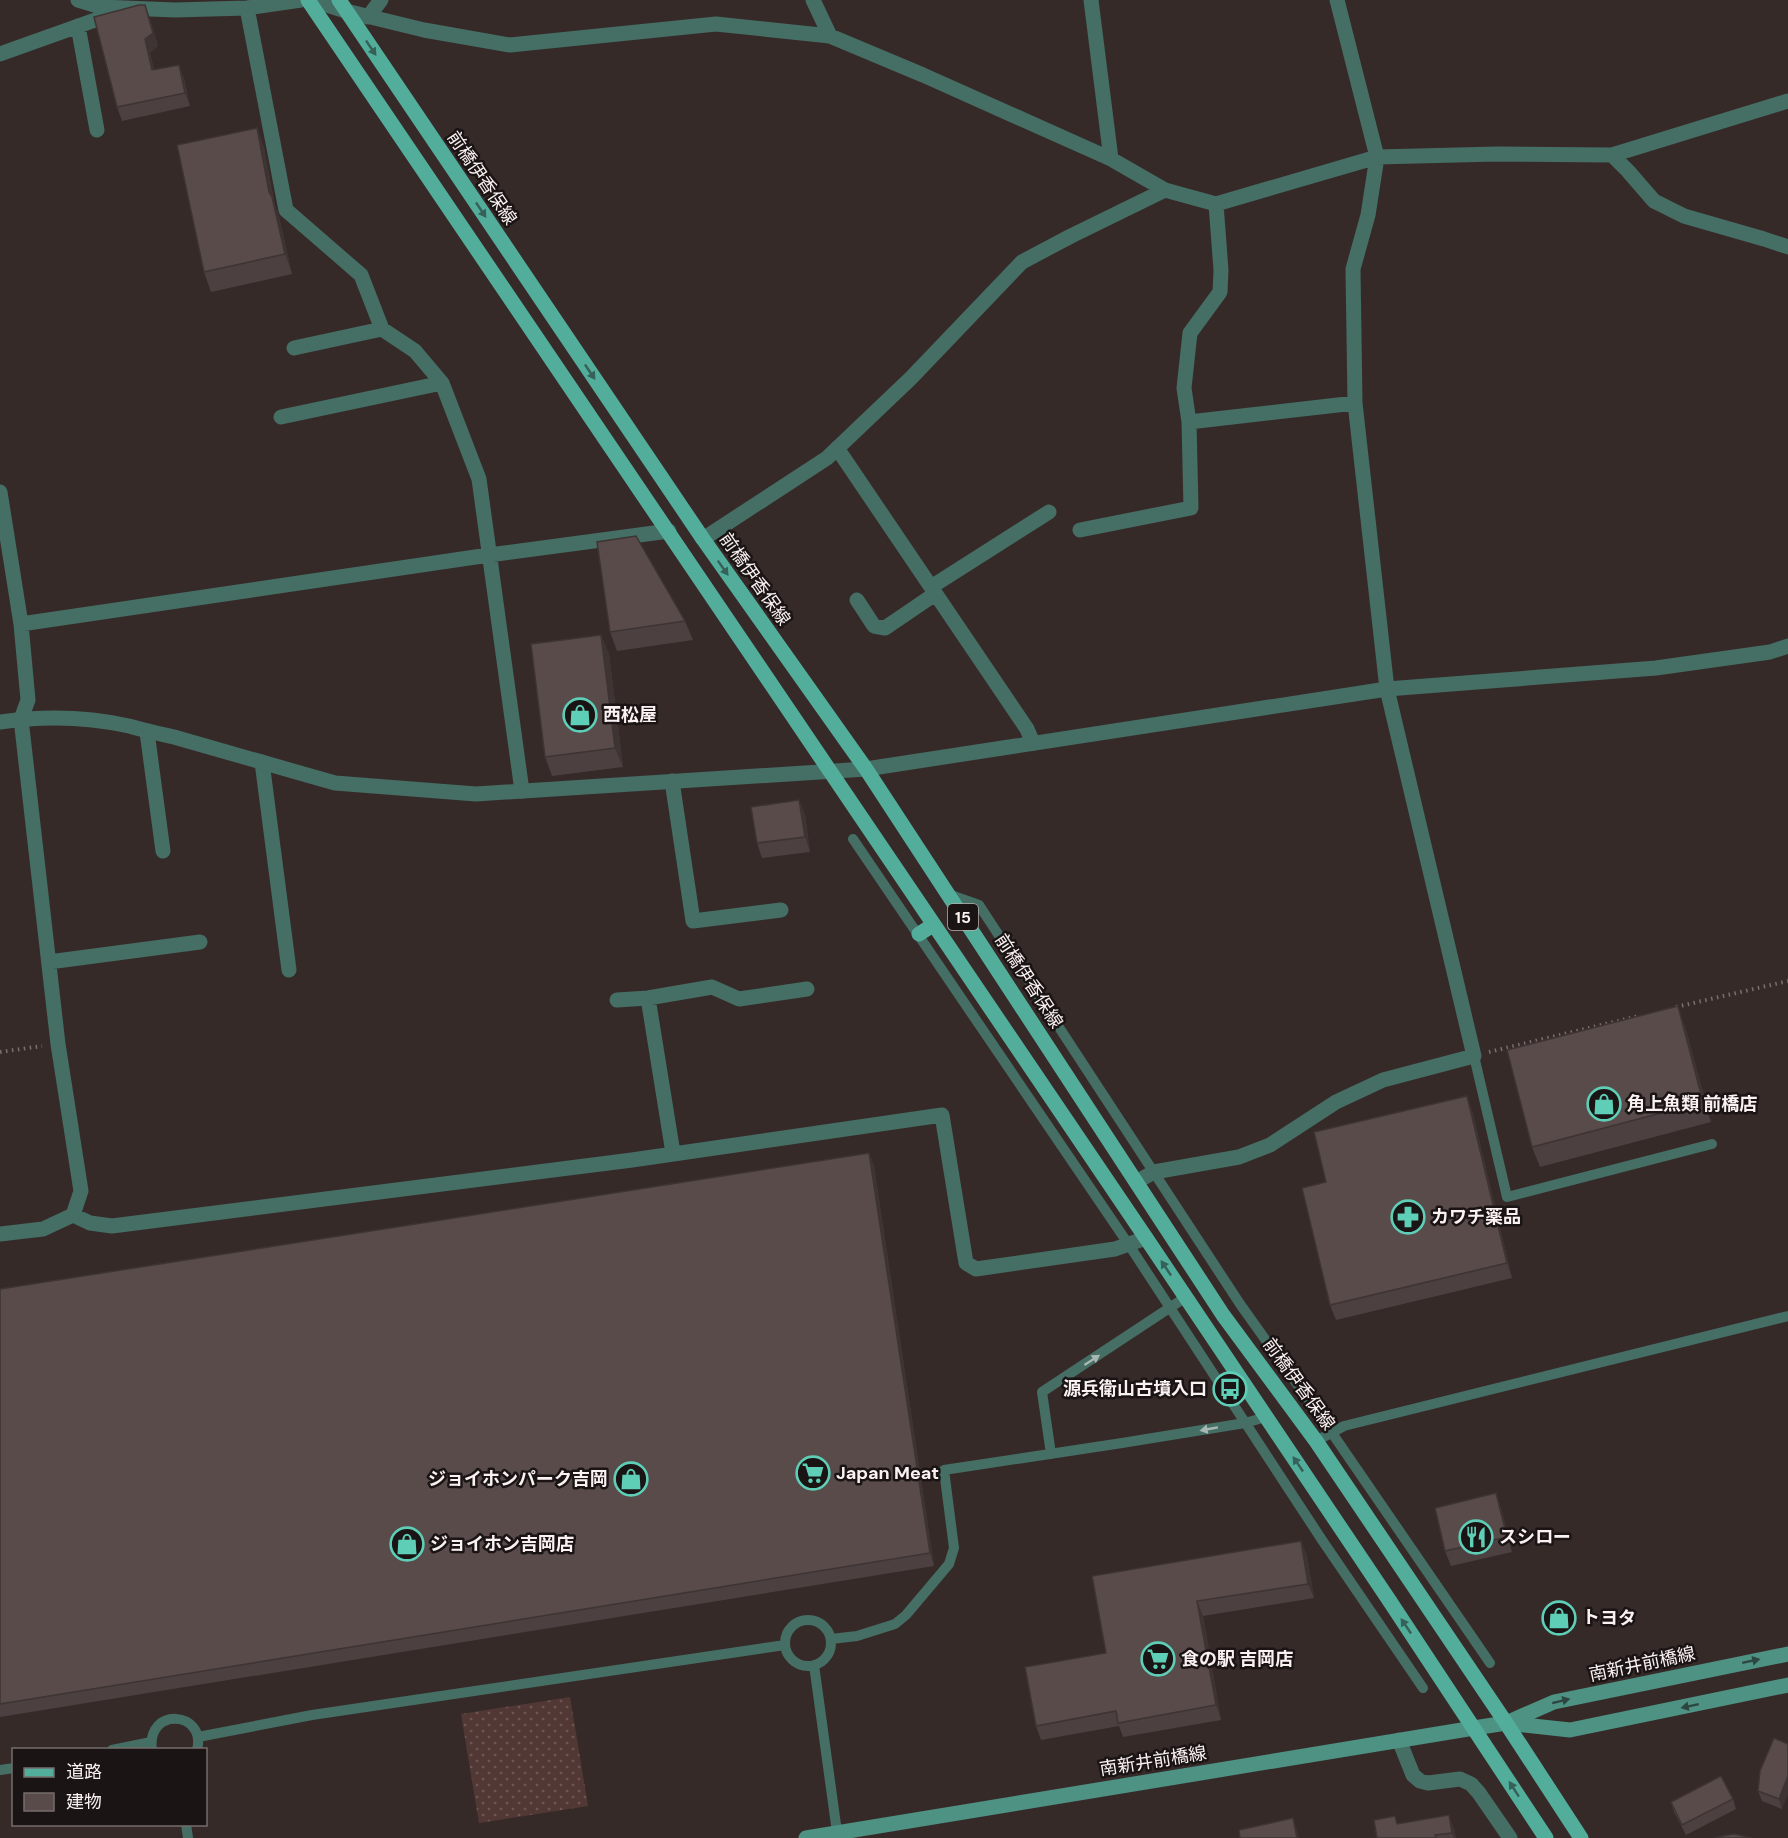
<svg xmlns="http://www.w3.org/2000/svg" width="1788" height="1838" font-family="'DM Sans','Noto Sans JP',sans-serif">
	<defs>
		<pattern id="grass-dots" width="8" height="8" patternUnits="userSpaceOnUse" patternTransform="scale(1.5)"><rect width="8" height="8" fill="#523835"/><path d="M2 2h.1M6 6h.1" fill="none" stroke="#6c5553" stroke-width="1.8" stroke-linecap="round"/></pattern>
	</defs>
	<rect width="100%" height="100%" fill="#362a29"/>
	<path fill="url(#grass-dots)" d="M570,1697L588,1806L479,1823L461,1714Z"/>
	<g fill="none" stroke-linecap="round" stroke-linejoin="round">
		<path stroke="#7a6f6e" stroke-width="4" stroke-dasharray="1.5 4.5" stroke-linecap="butt" d="M1676,1007L1788,981
			M0,1052L42,1046
			M1489,1052L1639,1016"/>
		<path stroke="#456e65" stroke-width="10" d="M853,839L1129,1245L1322,1540L1423,1688
			M948,894L979,905L1240,1304L1332,1433L1490,1663
			M1474,1056L1507,1197L1712,1144
			M1316,1441L1344,1426L1788,1316
			M1051,1454L1042,1392L1186,1297
			M785 1643a23 23 0 1 1 46 0a23 23 0 1 1-46 0Z
			M831,1639L857,1636L895,1624L906,1615L949,1564L954,1548L944,1470L1122,1443L1245,1423L1266,1417
			M814,1665L837,1832
			M198,1737L312,1715L785,1645
			M112,1750L151,1742
			M152,1750C146,1706 207,1711 197,1750
			M0,1770L14,1768
			M186,1824L188,1838"/>
		<path stroke="#456e65" stroke-width="15" d="M78,0L101,7L175,10L247,8L301,0
			M311,0L346,11L424,30L510,45L716,24L830,36L923,75L1111,159L1165,190
			M813,0L830,36
			M1091,0L1111,159
			M247,8L286,210L361,275L382,329L415,351L442,383L479,479L522,791
			M368,17L381,0
			M78,26L97,130
			M0,54L112,14
			M1612,155L1628,171L1654,201L1684,216L1764,239L1788,247
			M294,348L382,329
			M281,417L442,383
			M1189,422L1355,403
			M837,448L1027,729L1033,743
			M0,492L21,624L28,700L21,719L58,1044L81,1191L73,1215L90,1223L112,1226L632,1160L942,1115L966,1263L976,1269L1115,1249L1146,1238
			M1080,530L1191,508L1189,422L1184,388L1190,333L1220,292L1221,270L1216,204
			M703,539L827,458L911,378L1022,262L1071,236L1165,190L1216,204L1377,157L1497,154L1612,155L1788,101
			M931,587L1049,512
			M857,600L874,626L885,628L935,594
			M21,624L489,555L669,531
			M147,732L163,851
			M262,762L289,970
			M672,781L693,921L781,910
			M49,962L200,942
			M648,998L673,1153
			M617,1000L648,998L712,987L739,999L807,989
			M1136,1182L1154,1172L1239,1157L1270,1145L1336,1102L1383,1080L1474,1056L1387,689L1355,403L1353,269L1368,215L1377,157L1337,0
			M1399,1740L1413,1775L1420,1781L1428,1783L1460,1779L1471,1784L1479,1793L1510,1838"/>
		<path stroke="#456e65" stroke-width="15" d="M0,722C42,716 88,717 129,726C144,730 159,734 174,737L335,783L476,794L866,769L1387,689L1656,668L1770,652L1788,646
			M0,1234L43,1229L73,1215"/>
		<path stroke="#4d9283" stroke-width="15" d="M1506,1723L1554,1702L1788,1654
			M806,1838L1474,1728L1506,1723L1570,1730L1788,1685"/>
		<path stroke="#52ae9b" stroke-width="15" d="M308,0L1146,1238L1389,1600L1546,1838
			M339,0L703,539L866,769L1223,1315L1316,1441L1506,1723L1581,1838
			M919,934L933,925"/>
	</g>
	<path fill="#4c4040" d="M150,19L158,46L150,53L154,70L184,78L190,106L122,121L117,107Z
		M257,128L264,148L275,206L279,217L292,274L211,292L204,272Z
		M685,621L693,640L617,651L610,632Z
		M601,635L609,654L623,767L552,776L545,757Z
		M799,800L805,815L810,852L762,858L757,843Z
		M1685,1026L1711,1122L1540,1167L1532,1147Z
		M1472,1110L1512,1278L1336,1320L1330,1305L1326,1182Z
		M869,1153L874,1166L934,1566L0,1717V1289Z
		M1501,1508L1512,1552L1451,1566L1445,1551Z
		M1301,1541L1307,1556L1314,1598L1203,1616L1221,1720L1123,1737L1119,1726L1041,1740L1036,1726L1106,1653Z
		M1774,1738L1782,1809L1762,1801L1758,1791Z
		M1733,1799L1736,1809L1686,1835L1674,1812L1671,1802Z
		M1398,1824L1454,1829L1456,1838H1377Z"/>
	<path fill="#3e3434" d="M145,5L150,19L158,46L150,53L157,84L152,70L145,39Z
		M179,65L184,78L190,106L185,93Z
		M257,128L264,148L275,206L279,217L292,274L285,254L269,192Z
		M601,635L609,654L623,767L615,748Z
		M799,800L805,815L810,852L805,837Z
		M1678,1006L1685,1026L1711,1122L1703,1102Z
		M1467,1096L1472,1110L1512,1278L1507,1263Z
		M869,1153L874,1166L934,1566L930,1553Z
		M1496,1493L1501,1508L1512,1552L1507,1537Z
		M1301,1541L1307,1556L1314,1598L1308,1584Z
		M1197,1601L1203,1616L1221,1720L1216,1705Z
		M1788,1776V1795L1782,1809L1779,1799Z
		M1449,1815L1454,1829L1456,1838H1454L1452,1833Z
		M1293,1818L1298,1833L1299,1838H1297Z"/>
	<path fill="#584b4a" stroke="#3e3434" stroke-width="1.5" d="M139,5H145L153,33L145,39L152,70L179,65L185,93L117,107L94,17Z
		M257,128L269,192L272,197L285,254L204,272L177,145Z
		M636,536L685,621L610,632L597,542Z
		M601,635L615,748L545,757L531,644Z
		M799,800L805,837L757,843L751,807Z
		M1678,1006L1703,1102L1532,1147L1507,1050Z
		M1467,1096L1507,1263L1330,1305L1302,1188L1326,1182L1314,1132Z
		M869,1153L930,1553L0,1704V1289Z
		M1496,1493L1507,1537L1445,1551L1435,1508Z
		M1301,1541L1308,1584L1197,1601L1216,1705L1118,1723L1116,1711L1036,1726L1025,1667L1106,1653L1092,1576Z
		M1774,1738L1788,1744V1776L1779,1799L1758,1791L1760,1771Z
		M1721,1776L1733,1799L1682,1825L1671,1802Z
		M1449,1815L1452,1833L1435,1835L1436,1838H1377L1374,1820L1395,1816L1397,1824Z
		M1293,1818L1297,1838H1240L1239,1830Z
		M1734,1834L1752,1838H1714L1717,1837Z"/>
	<defs><path id="oneway-solid" d="M-6-.8H1V-3.2L6.5 0L1 3.2V.8H-6Z" transform="scale(1.5)"/></defs>
	<g fill="#366158">
		<use href="#oneway-solid" transform="translate(371 48) rotate(56)"/>
		<use href="#oneway-solid" transform="translate(481 210) rotate(56)"/>
		<use href="#oneway-solid" transform="translate(590 372) rotate(56)"/>
		<use href="#oneway-solid" transform="translate(723 568) rotate(55)"/>
		<use href="#oneway-solid" transform="translate(1166 1268) rotate(-124)"/>
		<use href="#oneway-solid" transform="translate(1298 1464) rotate(-124)"/>
		<use href="#oneway-solid" transform="translate(1406 1626) rotate(-124)"/>
		<use href="#oneway-solid" transform="translate(1514 1789) rotate(-123)"/>
	</g>
	<g fill="#a9b7b2">
		<use href="#oneway-solid" transform="translate(1092 1360) rotate(-33)"/>
		<use href="#oneway-solid" transform="translate(1209 1429) rotate(170)"/>
	</g>
	<g fill="#2e4640">
		<use href="#oneway-solid" transform="translate(1751 1661) rotate(-12)"/>
		<use href="#oneway-solid" transform="translate(1561 1701) rotate(-14)"/>
		<use href="#oneway-solid" transform="translate(1690 1706) rotate(168)"/>
	</g>
	<defs>
		<g id="shop-ring" transform="scale(1.725)"><circle r="9.5" fill="#1a1414" stroke="#5eceb7" stroke-width="1.5"/><path d="M-5-2.5h2.3a2.7 3.5 0 0 1 5.4 0H5L5.5 6h-11ZM-1.5-2.5h3a1.5 2.3 0 0 0-3 0Z" fill="#5eceb7"/></g>
		<g id="pharmacy-ring" transform="scale(1.725)"><circle r="9.5" fill="#1a1414" stroke="#5eceb7" stroke-width="1.5"/><path d="M-2-6h4v4h4v4h-4v4h-4v-4h-4v-4h4Z" fill="#5eceb7"/></g>
		<g id="bus-ring" transform="scale(1.725)"><circle r="9.5" fill="#1a1414" stroke="#5eceb7" stroke-width="1.5"/><path d="M-5-6H5V4H4V6H2V4H-2V6H-4V4H-5ZM-3.5-4V0h7V-4ZM-3.5 1.2v1.5H-2V1.2ZM2 1.2v1.5H3.5V1.2Z" fill="#5eceb7"/></g>
		<g id="supermarket-ring" transform="scale(1.725)"><circle r="9.5" fill="#1a1414" stroke="#5eceb7" stroke-width="1.5"/><path d="M-6-5.5h2.5l.6 2H6L4.5 2H-2.5L-4.4-4H-6ZM-1.5 3.2a1.3 1.3 0 1 0 .1 0ZM3 3.2a1.3 1.3 0 1 0 .1 0Z" fill="#5eceb7"/></g>
		<g id="restaurant-ring" transform="scale(1.725)"><circle r="9.5" fill="#1a1414" stroke="#5eceb7" stroke-width="1.5"/><path d="M-5-6h1v4h1v-4h1v4h1v-4h1v5L-1.5 .5V6h-2V.5L-5-1ZM5-6V6H3V1.5H1.5Q1.5-4 5-6Z" fill="#5eceb7"/></g>
	</defs>
	<g fill-rule="evenodd">
		<use href="#shop-ring" x="580" y="715"/>
		<use href="#shop-ring" x="1604" y="1104"/>
		<use href="#pharmacy-ring" x="1408" y="1217"/>
		<use href="#bus-ring" x="1230" y="1389"/>
		<use href="#supermarket-ring" x="813" y="1473"/>
		<use href="#shop-ring" x="631" y="1479"/>
		<use href="#restaurant-ring" x="1476" y="1537"/>
		<use href="#shop-ring" x="407" y="1544"/>
		<use href="#shop-ring" x="1559" y="1618"/>
		<use href="#supermarket-ring" x="1158" y="1659"/>
	</g>
	<g text-anchor="middle" dominant-baseline="central" stroke-width="5" stroke-linejoin="round" paint-order="stroke">
		<rect fill="#1a1414" stroke="#b7afaf" stroke-width="1.5" x="948" y="904" width="30" height="26" rx="4.5"/>
		<g font-size="16" font-weight="bold" fill="#faf2f1">
			<text x="963" y="917">15</text>
		</g>
		<g font-size="18" fill="#faf2f1" stroke="#1a1414">
			<text transform="translate(482 178) rotate(56)">前橋伊香保線</text>
			<text transform="translate(755 579) rotate(55)">前橋伊香保線</text>
			<text transform="translate(1029 981) rotate(57)">前橋伊香保線</text>
			<text transform="translate(1299 1384) rotate(54)">前橋伊香保線</text>
			<text transform="translate(1642 1664) rotate(-12)">南新井前橋線</text>
			<text transform="translate(1153 1761) rotate(-9)">南新井前橋線</text>
		</g>
		<g font-size="18" font-weight="bold" fill="#faf2f1" stroke="#1a1414" text-anchor="start">
			<text x="603" y="715">西松屋</text>
			<text x="1627" y="1104">角上魚類 前橋店</text>
			<text x="1431" y="1217">カワチ薬品</text>
			<text x="1207" y="1389" text-anchor="end">源兵衛山古墳入口</text>
			<text x="836" y="1473">Japan Meat</text>
			<text x="608" y="1479" text-anchor="end">ジョイホンパーク吉岡</text>
			<text x="1499" y="1537">スシロー</text>
			<text x="430" y="1544">ジョイホン吉岡店</text>
			<text x="1582" y="1618">トヨタ</text>
			<text x="1181" y="1659">食の駅 吉岡店</text>
		</g>
	</g>
	<rect x="12" y="1748" width="195" height="78" fill="#1a1414" stroke="#746d6c" stroke-width="1.5"/>
	<rect x="24" y="1768" width="30" height="9" fill="#52ae9b" stroke="#746d6c" stroke-width="1.5"/>
	<text x="66" y="1778" font-size="18" fill="#faf2f1">道路</text>
	<rect x="24" y="1793" width="30" height="18" fill="#584b4a" stroke="#746d6c" stroke-width="1.5"/>
	<text x="66" y="1808" font-size="18" fill="#faf2f1">建物</text>
</svg>
